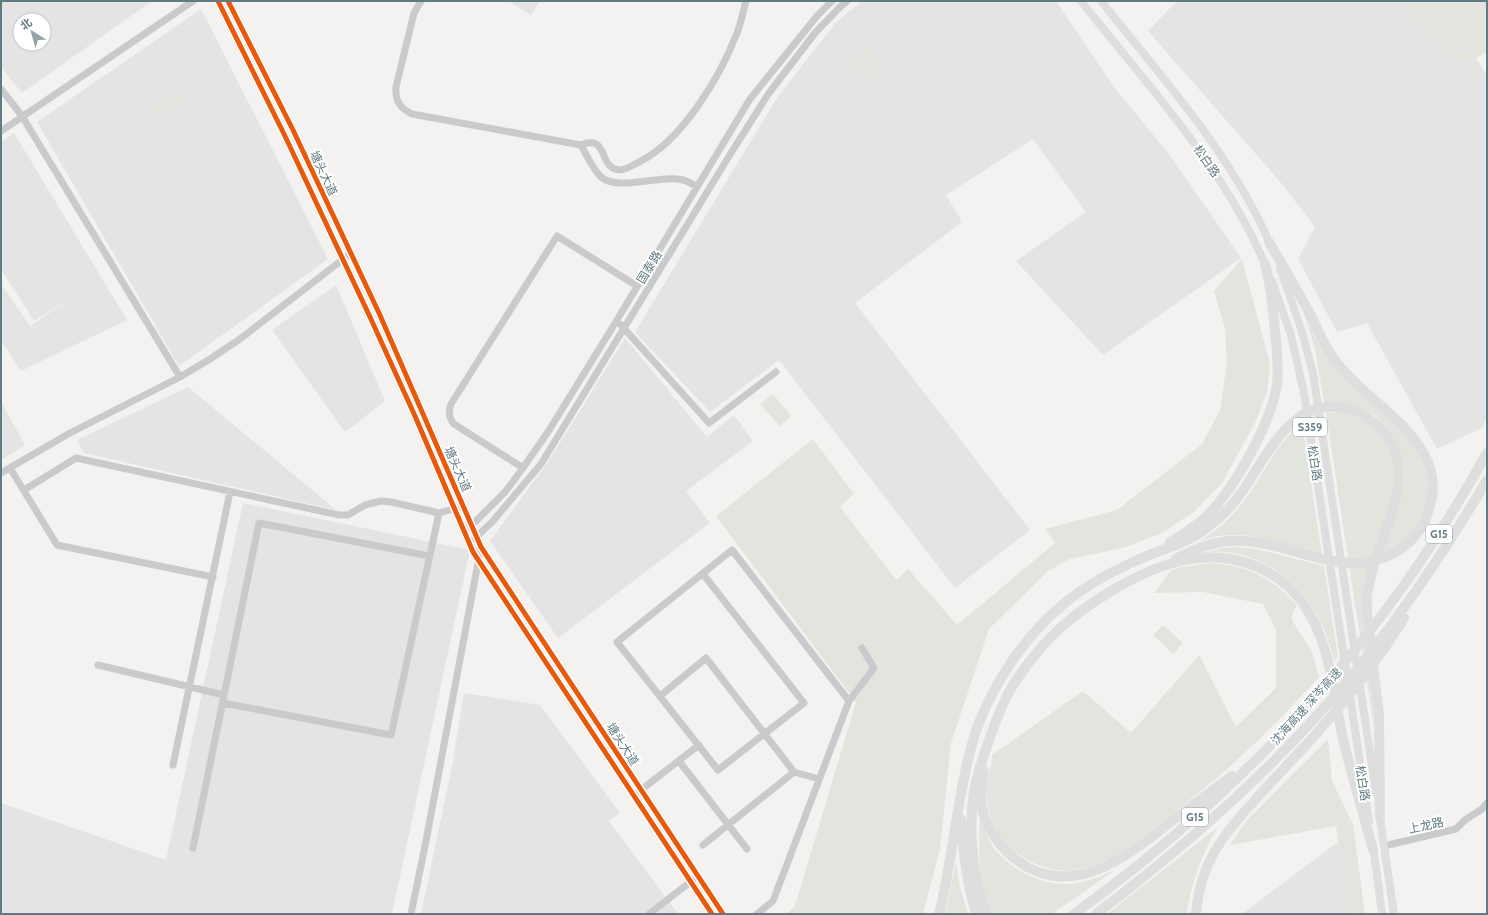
<svg xmlns="http://www.w3.org/2000/svg" width="1488" height="915" font-family="Cabin,'Noto Sans SC',sans-serif">
	<rect width="100%" height="100%" fill="#f3f2f0"/>
	<path fill="#e3e4e3" fill-rule="evenodd" d="M1,1H152L22,93L1,67ZM20,20H44V44H20Z
		M508,1H540L531,15Z
		M862,1H1056L1114,87L1169,154L1241,258L1103,355L1016,261L1086,212L1033,139L946,195L962,222L855,303L1030,530L955,588L779,360L710,412L635,332L777,98L836,22Z
		M1177,1H1399L1458,60L1476,58L1487,76V417L1482,428L1437,449L1367,323L1337,332L1298,259L1315,227L1282,184L1148,31Z
		M201,9L328,259L179,366L37,122Z
		M14,133L127,320L21,371L1,340V284L30,326L77,294L34,321L1,269V142Z
		M336,285L385,401L345,432L272,330Z
		M625,338L707,437L734,415L753,441L686,491L710,523L558,638L490,541L548,462Z
		M188,387L336,510L84,453L77,440Z
		M1,402L25,445L1,460Z
		M243,503L470,550L392,914H1V803L166,860Z
		M464,693L540,705L620,813L609,821L678,914H421L453,761Z
		M1338,842L1348,914H1242Z"/>
	<path fill="#e2e5dd" d="M1399,1H1487V52L1476,58L1458,60Z
		M867,47L885,74L870,85L851,58Z
		M179,89L186,101L158,117L151,105Z
		M1242,259L1270,364L1267,392L1255,423L1222,483L1195,511L1162,533L1123,548L1070,559L1048,571L989,629L951,743L940,849L923,914H786L795,906L856,702L716,516L813,439L854,494L840,507L896,580L908,569L957,625L1055,543L1045,529L1117,510L1202,444L1220,410L1227,363L1225,329L1214,291Z
		M1301,304C1310,326 1319,349 1335,368C1370,410 1448,447 1423,513C1416,532 1401,545 1383,553C1395,514 1418,466 1388,430C1383,424 1377,416 1370,413C1357,408 1338,406 1324,403L1315,349Z
		M773,394L791,416L779,426L760,404Z
		M1338,412C1355,415 1369,422 1380,435C1418,481 1365,549 1362,600C1361,616 1364,632 1366,648C1370,677 1373,706 1375,735L1326,413Z
		M1302,424L1322,555C1280,543 1244,526 1199,541C1221,529 1238,510 1252,490C1267,467 1279,440 1302,424Z
		M1233,547L1256,549L1324,566L1338,657L1334,661C1321,599 1273,547 1206,552L1222,548Z
		M1212,563C1248,566 1274,578 1297,606L1293,612L1292,617L1293,622L1312,651L1319,677C1293,705 1268,732 1240,757C1217,779 1191,799 1166,819C1140,839 1113,862 1081,869C1061,874 1040,868 1023,857C1004,846 988,823 987,800C986,786 991,770 992,755L1083,691L1131,733L1199,655L1236,727L1276,688V630L1263,604L1203,592L1154,593L1171,570L1182,567Z
		M1163,625L1183,643L1173,654L1153,635Z
		M1328,739L1332,781L1353,824L1365,914H1348L1336,826L1230,845L1247,820Z
		M980,819C985,831 990,845 999,854C1020,875 1048,888 1077,883C1090,881 1103,875 1115,870L1052,914H991C989,905 984,896 983,887C979,865 978,842 980,819Z
		M1218,827C1201,854 1192,883 1186,914H1107Z
		M956,862L960,887L968,914H945Z"/>
	<g fill="none" stroke-linecap="round" stroke-linejoin="round">
		<path stroke="#c8cacb" stroke-width="7" d="M421,1L414,13L396,87C395,101 400,108 412,114L581,145C587,156 592,168 601,177C617,191 657,176 677,179C685,179 691,183 697,187
			M1,89L22,116L180,377
			M1,131L193,1
			M581,145C609,134 598,168 619,170C626,170 633,165 639,162C682,141 720,77 737,33C741,23 743,12 746,1
			M621,325L709,423L776,372
			M10,468L57,545L213,577
			M523,468L454,424C449,418 448,412 451,404L557,236L637,286
			M1,473L70,433L180,377L210,359L240,339L351,253
			M24,490L76,458L339,515H348L365,505L381,501L391,502L439,513L460,507
			M467,528L471,526L505,492L520,472L548,432L617,320L750,99L817,16L832,1
			M474,539L493,521L541,464L731,153L769,93L815,33L839,8L847,1
			M703,574L804,703L718,770L617,642L732,550L849,701
			M98,665L224,695
			M660,696L706,658L794,772L819,779
			M223,703L391,735L439,513
			M679,761L747,849
			M173,765L230,492
			M637,793L699,745
			M703,845L794,772
			M1384,846L1456,829L1465,820L1482,809L1487,803
			M193,848L259,523L429,556
			M411,914L426,841L481,547
			M649,914L698,876
			M757,914L773,901L849,701L874,668L862,648"/>
		<path stroke="#dedede" stroke-width="8" d="M218,1L284,134L370,317L415,416L473,552L712,914
			M228,1L293,130L379,313L481,547L723,914
			M1081,1C1148,86 1225,167 1267,269
			M1101,1C1163,79 1232,154 1271,246
			M1280,268L1302,332L1313,373L1376,793
			M1272,281L1291,335L1304,393L1369,822
			M1379,812L1394,914
			M1373,845L1382,914"/>
		<path stroke="#dedede" stroke-width="10" d="M1170,542C1182,535 1194,527 1205,518C1234,490 1270,425 1277,385C1279,367 1277,349 1275,331C1273,308 1271,286 1265,264
			M1176,559C1198,547 1219,539 1245,541C1298,544 1342,581 1396,552C1409,544 1420,532 1426,518C1434,498 1436,476 1425,456C1405,418 1364,397 1338,364C1325,349 1319,331 1310,314C1297,289 1283,266 1269,242
			M984,771C983,780 982,789 981,798C981,821 997,844 1014,858C1071,903 1128,856 1173,820C1193,805 1212,791 1232,776
			M961,819C963,852 967,883 976,914
			M939,914C953,859 956,802 971,748C978,720 992,692 1008,667C1043,614 1082,584 1140,559C1161,549 1185,544 1204,530C1221,518 1235,503 1246,486C1271,448 1298,390 1355,411C1372,418 1387,432 1394,449C1411,495 1374,545 1368,590C1366,598 1367,606 1367,613L1379,716L1380,817
			M986,914C973,876 968,832 974,792C976,776 983,759 988,743C994,726 1000,709 1009,692C1020,673 1034,655 1050,638C1081,606 1136,572 1180,561C1224,550 1274,564 1302,602C1331,642 1333,693 1343,739C1352,776 1363,813 1373,850
			M1074,914C1192,829 1298,727 1385,611C1423,561 1456,508 1487,453
			M1096,914C1194,840 1286,758 1363,662C1409,604 1450,543 1487,480
			M1196,914C1200,864 1222,836 1254,801C1272,781 1290,762 1308,743C1344,703 1377,663 1404,618"/>
		<g stroke="#fff" stroke-width="8">
			<path id="cycleway" d="M218,1L284,134L370,317L415,416L473,552L712,914
				M228,1L293,130L379,313L481,547L723,914"/>
		</g>
		<use href="#cycleway" stroke="#e8590c" stroke-width="5"/>
	</g>
	<g text-anchor="middle" dominant-baseline="central" stroke-width="4" stroke-linejoin="round" paint-order="stroke">
		<g fill="#fff" stroke="#90a3a8" stroke-width="1">
			<rect x="1293" y="418" width="34" height="18" rx="3"/>
			<rect x="1426" y="525" width="26" height="18" rx="3"/>
			<rect x="1182" y="808" width="26" height="18" rx="3"/>
		</g>
		<g font-size="11" font-weight="bold" fill="#607b83">
			<text x="1310" y="427">S359</text>
			<text x="1439" y="534">G15</text>
			<text x="1195" y="817">G15</text>
		</g>
		<g font-size="12" fill="#607b83" stroke="#fff">
			<text transform="translate(1207 161) rotate(55)">松白路</text>
			<text transform="translate(324 173) rotate(65)">塘头大道</text>
			<text transform="translate(649 267) rotate(-59)">国泰路</text>
			<text transform="translate(1315 463) rotate(81)">松白路</text>
			<text transform="translate(458 469) rotate(66)">塘头大道</text>
			<text transform="translate(1306 706) rotate(-48)">沈海高速 深岑高速</text>
			<text transform="translate(623 744) rotate(57)">塘头大道</text>
			<text transform="translate(1363 783) rotate(81)">松白路</text>
			<text transform="translate(1426 825) rotate(-12)">上龙路</text>
		</g>
	</g>
	<rect width="1488" height="915" fill="none" stroke="#607b83" stroke-width="4"/>
	<g transform="translate(32 32) rotate(323)"><circle r="19" fill="#ffffff" stroke="#bfcacd"/>
	<path d="M0-3L7 15L0 10L-7 15Z" fill="#93a5a9"/>
	<text y="-6" font-size="11" font-weight="bold" text-anchor="middle" fill="#607b83">北</text>
	</g>
</svg>
